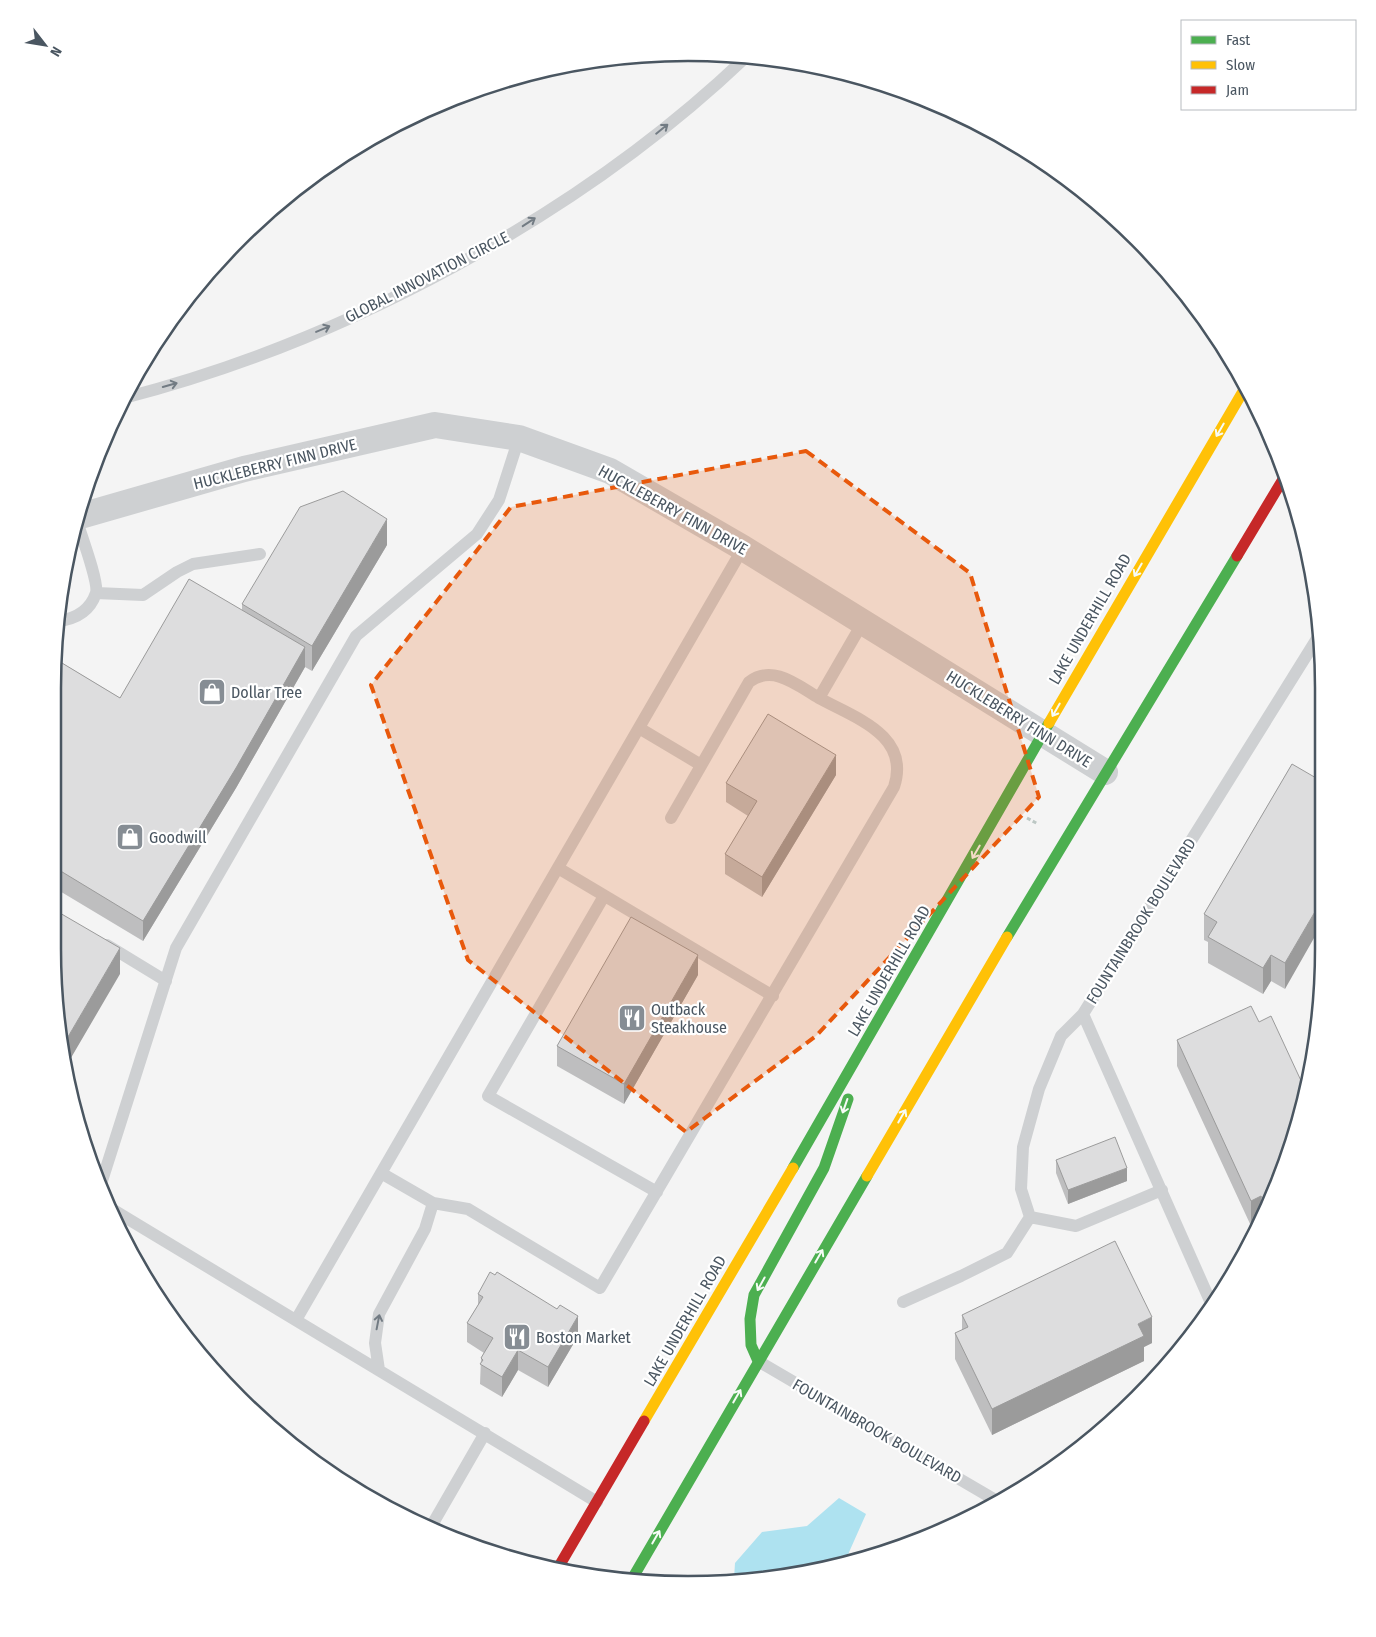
<svg xmlns="http://www.w3.org/2000/svg" width="1376" height="1637" font-family="'Fira Sans Condensed',sans-serif">
	<rect width="100%" height="100%" fill="#f4f4f4"/>
	<path fill="#aee2f0" d="M839,1498L866,1514L846,1559L771,1579H734L735,1563L762,1532L807,1526Z"/>
	<g fill="none" stroke-linecap="round" stroke-linejoin="round">
		<path stroke="#bcc7c4" stroke-width="3" stroke-dasharray="4 2.5" stroke-linecap="butt" d="M1027,818L1038,824"/>
		<path stroke="#ced0d2" stroke-width="12" d="M124,398C345,341 579,216 745,58
			M96,593L143,595L177,572L193,564L260,554
			M58,621C75,619 90,611 96,593C99,582 80,532 76,518
			M639,728L701,765
			M671,818L749,682C773,664 797,685 819,698
			M558,868L773,996
			M604,896L488,1096L657,1192
			M107,945L166,981
			M1083,1014L1211,1303
			M381,1173L433,1203L468,1209L600,1288L894,787C911,735 855,718 819,698L863,622
			M101,1184L176,948L356,636L477,534L499,500L519,438
			M1162,1190L1076,1226L1030,1217L1021,1189L1023,1147L1039,1089L1061,1036L1083,1014L1318,637
			M110,1208L597,1502
			M903,1302L961,1276L1007,1253L1030,1217
			M296,1320L743,548
			M758,1361L997,1501
			M379,1370L375,1343L379,1314L425,1229L433,1203
			M432,1525L485,1433"/>
		<path stroke="#ced0d2" stroke-width="26" d="M77,517L244,469L435,425L519,438L610,471L743,548L1105,772"/>
		<path stroke="#4caf50" stroke-width="11" d="M1007,937L1237,556
			M793,1168L1049,723
			M758,1361L751,1345L750,1319L754,1295L824,1168L848,1099
			M632,1579L867,1176"/>
		<path stroke="#ffc107" stroke-width="11" d="M1049,723L1245,388
			M867,1176L1007,937
			M644,1421L793,1168"/>
		<path stroke="#c62828" stroke-width="11" d="M1237,556L1285,476
			M558,1568L644,1421"/>
	</g>
	<path fill="#bebebf" d="M387,545L312,671L305,667L236,788L143,941L53,887L57,660L120,698L242,610V604Z
		M1292,764L1285,989L1271,981L1263,994L1208,963V942L1204,940V914Z
		M836,775L762,897L725,874V854L748,816L726,802V783Z
		M698,975L624,1104L557,1066V1046Z
		M1177,1040L1290,1153L1258,1223L1251,1226L1177,1066Z
		M1056,1160L1127,1181L1068,1204L1056,1173Z
		M478,1294L578,1336L548,1387L518,1370L502,1397L480,1384L481,1358L484,1353L467,1342V1323L478,1305Z
		M962,1315L1152,1343L1144,1347V1361L992,1435L955,1359V1333L962,1330Z"/>
	<path fill="#9b9b9b" d="M387,519V545L312,671V646Z
		M305,647V667L236,788L143,941V921Z
		M836,755V775L762,897V877Z
		M1323,898L1322,924L1285,989V963Z
		M120,948V974L68,1063L65,1042Z
		M698,955V975L624,1104V1084Z
		M1271,955V981L1263,994V968Z
		M1127,1168V1181L1068,1204V1190Z
		M1261,1196V1217L1258,1223L1251,1226V1201Z
		M578,1316V1336L548,1387V1367Z
		M1152,1317V1343L1144,1347V1361L992,1435V1409L1138,1324Z
		M518,1350V1370L502,1397V1377Z"/>
	<path fill="#ddddde" stroke="#9b9b9b" d="M343,491L387,519L312,646L242,604L300,507Z
		M189,579L305,647L236,768L143,921L54,867L57,660L120,698Z
		M768,714L836,755L762,877L725,854L757,801L726,783Z
		M1292,764L1323,782V898L1285,963L1271,955L1263,968L1208,937L1217,922L1204,914Z
		M53,909L120,948L65,1042L52,949Z
		M631,917L698,955L624,1084L557,1046Z
		M1251,1006L1259,1022L1271,1016L1303,1085L1290,1153L1266,1206L1261,1196L1251,1201L1177,1040Z
		M1115,1137L1127,1168L1068,1190L1056,1160Z
		M1115,1241L1152,1317L1138,1324L1144,1336L992,1409L955,1333L968,1327L962,1315Z
		M490,1272L495,1275L497,1272L557,1309L560,1305L578,1316L548,1367L518,1350L502,1377L480,1364L483,1360L481,1358L493,1338L467,1323L483,1297L478,1294Z"/>
	<defs><path id="oneway-shaft" d="M-6 0H5M1.5-3L5.5 0L1.5 3" fill="none" stroke-width="1.6" stroke-linecap="round" stroke-linejoin="round" transform="scale(1.25)"/></defs>
	<g stroke="#727b83">
		<use href="#oneway-shaft" transform="translate(662 129) rotate(-39)"/>
		<use href="#oneway-shaft" transform="translate(529 222) rotate(-33)"/>
		<use href="#oneway-shaft" transform="translate(323 329) rotate(-23)"/>
		<use href="#oneway-shaft" transform="translate(170 385) rotate(-16)"/>
		<use href="#oneway-shaft" transform="translate(378 1322) rotate(-79)"/>
	</g>
	<g stroke="#f6fbf6">
		<use href="#oneway-shaft" transform="translate(1220 430) rotate(120)"/>
		<use href="#oneway-shaft" transform="translate(1138 570) rotate(120)"/>
		<use href="#oneway-shaft" transform="translate(1056 710) rotate(120)"/>
		<use href="#oneway-shaft" transform="translate(976 852) rotate(120)"/>
		<use href="#oneway-shaft" transform="translate(845 1106) rotate(109)"/>
		<use href="#oneway-shaft" transform="translate(902 1116) rotate(-60)"/>
		<use href="#oneway-shaft" transform="translate(819 1256) rotate(-60)"/>
		<use href="#oneway-shaft" transform="translate(761 1284) rotate(119)"/>
		<use href="#oneway-shaft" transform="translate(737 1396) rotate(-60)"/>
		<use href="#oneway-shaft" transform="translate(656 1537) rotate(-60)"/>
	</g>
	<path fill="#e8590c" fill-opacity="0.2" stroke="#e8590c" stroke-width="4" stroke-dasharray="10 6" stroke-linejoin="round" d="M806,451L970,573L1039,797L816,1036L686,1132L468,960L371,685L511,507Z"/>
	<defs>
		<g id="shop-square" transform="scale(1.4375)"><rect x="-9" y="-9" width="18" height="18" rx="4" fill="#868d94" stroke="#fff"/><path d="M-5-2.5h2.3a2.7 3.5 0 0 1 5.4 0H5L5.5 6h-11ZM-1.5-2.5h3a1.5 2.3 0 0 0-3 0Z" fill="#fff"/></g>
		<g id="restaurant-square" transform="scale(1.4375)"><rect x="-9" y="-9" width="18" height="18" rx="4" fill="#868d94" stroke="#fff"/><path d="M-5-6h1v4h1v-4h1v4h1v-4h1v5L-1.5 .5V6h-2V.5L-5-1ZM5-6V6H3V1.5H1.5Q1.5-4 5-6Z" fill="#fff"/></g>
	</defs>
	<g fill-rule="evenodd">
		<use href="#shop-square" x="212" y="692"/>
		<use href="#shop-square" x="130" y="837"/>
		<use href="#restaurant-square" x="632" y="1018"/>
		<use href="#restaurant-square" x="517" y="1337"/>
	</g>
	<g text-anchor="middle" dominant-baseline="central" stroke-width="4.5" stroke-linejoin="round" paint-order="stroke">
		<g font-size="16" fill="#4a5661" stroke="#fff">
			<text transform="translate(427 277) rotate(-27)">GLOBAL INNOVATION CIRCLE</text>
			<text transform="translate(275 464) rotate(-14)">HUCKLEBERRY FINN DRIVE</text>
			<text transform="translate(673 510) rotate(29)">HUCKLEBERRY FINN DRIVE</text>
			<text transform="translate(1090 619) rotate(-60)">LAKE UNDERHILL ROAD</text>
			<text transform="translate(1019 719) rotate(32)">HUCKLEBERRY FINN DRIVE</text>
			<text transform="translate(1141 921) rotate(-58)">FOUNTAINBROOK BOULEVARD</text>
			<text transform="translate(889 971) rotate(-60)">LAKE UNDERHILL ROAD</text>
			<text transform="translate(685 1321) rotate(-60)">LAKE UNDERHILL ROAD</text>
			<text transform="translate(877 1431) rotate(30)">FOUNTAINBROOK BOULEVARD</text>
		</g>
		<g font-size="16" fill="#4a5661" stroke="#fff" text-anchor="start">
			<text x="231" y="692">Dollar Tree</text>
			<text x="149" y="837">Goodwill</text>
			<text x="651" y="1009">Outback<tspan x="651" dy="18">Steakhouse</tspan></text>
			<text x="536" y="1337">Boston Market</text>
		</g>
	</g>
	<path d="M0 0H1376V1637H0ZM688 61H688A627 627 0 0 1 1315 688V949A627 627 0 0 1 688 1576H688A627 627 0 0 1 61 949V688A627 627 0 0 1 688 61Z" fill="#fff" fill-rule="evenodd"/>
	<path fill="none" stroke="#4a5661" stroke-width="2.5" d="M688 61H688A627 627 0 0 1 1315 688V949A627 627 0 0 1 688 1576H688A627 627 0 0 1 61 949V688A627 627 0 0 1 688 61Z"/>
	<rect x="1181" y="20" width="175" height="90" fill="#ffffff" stroke="#b7bbc0"/>
	<rect x="1191" y="36" width="25" height="8" fill="#4caf50" stroke="#b7bbc0"/>
	<text x="1226" y="45" font-size="15" fill="#4a5661">Fast</text>
	<rect x="1191" y="61" width="25" height="8" fill="#ffc107" stroke="#b7bbc0"/>
	<text x="1226" y="70" font-size="15" fill="#4a5661">Slow</text>
	<rect x="1191" y="86" width="25" height="8" fill="#c62828" stroke="#b7bbc0"/>
	<text x="1226" y="95" font-size="15" fill="#4a5661">Jam</text>
	<g transform="translate(45 45) rotate(121)" stroke="#ffffff" stroke-width="4" paint-order="stroke">
	<path d="M0-4L9 19L0 12L-9 19Z" fill="#4a5661"/>
	<text y="-8" font-size="14" font-weight="bold" text-anchor="middle" fill="#4a5661">N</text>
	</g>
</svg>
